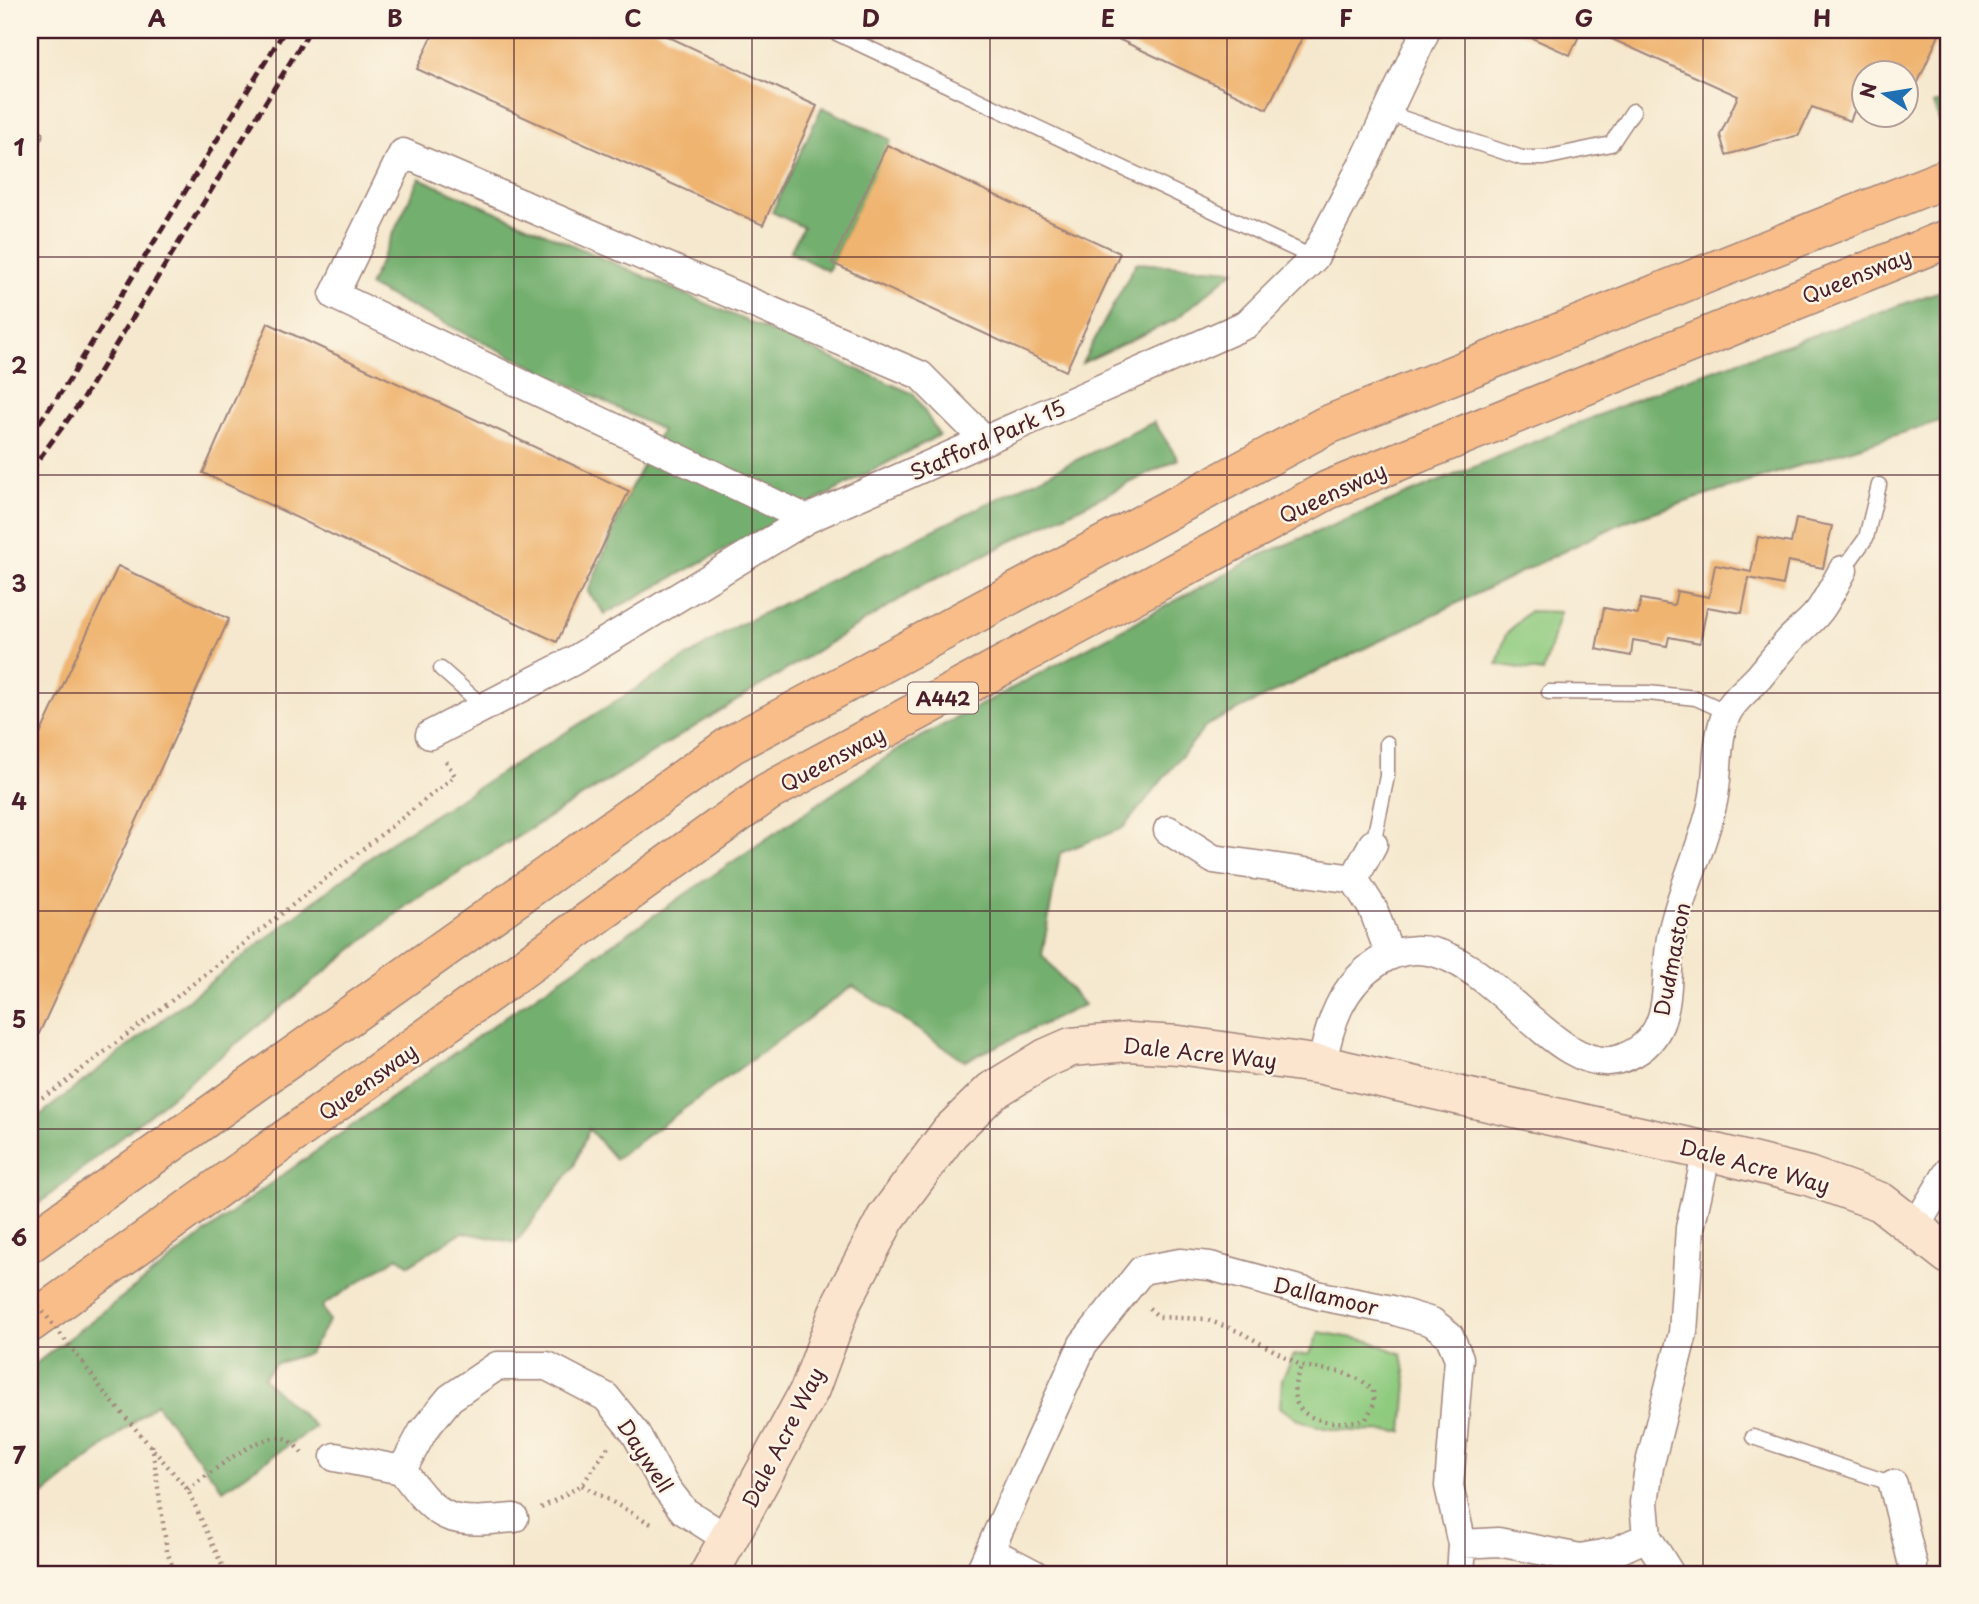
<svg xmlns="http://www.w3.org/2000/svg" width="1979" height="1604" font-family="'Playpen Sans',sans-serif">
	<rect width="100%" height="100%" fill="#fcf5e5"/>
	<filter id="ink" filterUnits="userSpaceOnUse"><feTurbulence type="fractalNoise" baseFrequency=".0143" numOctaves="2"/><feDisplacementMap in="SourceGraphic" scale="14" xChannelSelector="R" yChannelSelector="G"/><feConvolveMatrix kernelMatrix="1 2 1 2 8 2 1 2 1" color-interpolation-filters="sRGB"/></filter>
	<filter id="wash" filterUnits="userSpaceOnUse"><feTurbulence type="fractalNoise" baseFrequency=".00686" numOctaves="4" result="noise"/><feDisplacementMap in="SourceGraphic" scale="28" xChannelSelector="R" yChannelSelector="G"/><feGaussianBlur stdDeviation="1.57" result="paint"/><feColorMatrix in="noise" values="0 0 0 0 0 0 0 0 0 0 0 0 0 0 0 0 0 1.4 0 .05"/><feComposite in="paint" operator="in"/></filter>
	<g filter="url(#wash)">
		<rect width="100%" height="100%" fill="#f5e8ce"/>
		<path fill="#8fcb7f" stroke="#6c7555" stroke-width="2" d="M1529,611L1560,612L1543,672L1497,664L1506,634Z
			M1319,1332L1370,1341L1402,1354L1407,1384L1403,1432C1357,1429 1318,1438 1280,1407L1282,1379L1294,1355L1310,1354Z"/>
		<path fill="#73af6e" stroke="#5e674c" stroke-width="2" d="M1949,99V141H1947L1933,104Z
			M822,107L891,140L828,271L790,252L803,227L772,212Z
			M419,178L914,394L939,435L605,614L588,592L629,491L662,430L369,286Z
			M1136,263L1235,270L1175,320L1082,363Z
			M1949,288V418L1626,521L1207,725L1123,828L1060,853L1042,955L1084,1005L965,1061L853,986L615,1159L589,1129L574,1166L516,1243L462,1232L409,1265L398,1257L322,1306L329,1321L309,1353L275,1364L263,1378L315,1427L223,1490L156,1404L30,1506V1368L256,1194L509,1014L900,748L1261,555L1676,383Z
			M1154,422L1178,459L923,585L406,906L30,1211V1123L390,842L735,627Z"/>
		<g id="blocks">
			<path fill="#efb46f" d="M435,30H654L817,106L763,225L417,69Z
				M1099,30H1306L1267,109Z
				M1514,30H1582L1570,55Z
				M1592,30H1941L1916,87L1906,83V74H1864V99L1860,97L1850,121L1812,107L1799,135L1726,155L1720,135L1738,96Z
				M887,145L1120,253L1066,371L832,263Z
				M268,323L629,491L557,642L203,473Z
				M1796,519L1832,526L1823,568L1788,561L1783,585L1749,578L1742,613L1707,607L1700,643L1669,637L1667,646L1633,640L1631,656L1596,649L1604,608L1638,614L1641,599L1674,605L1677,591L1709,597L1715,565L1751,572L1758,537L1791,543Z
				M118,566L229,619L38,1036L30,1032V756Z"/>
		</g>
	</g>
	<g filter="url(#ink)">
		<use href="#blocks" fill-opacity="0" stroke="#a0847c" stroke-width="2"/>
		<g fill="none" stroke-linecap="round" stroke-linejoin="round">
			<g stroke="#a0847c" stroke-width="17">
				<path id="lane" d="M830,30L1314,258
					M1387,113L1522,158H1544L1611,144L1633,111
					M30,132L35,135L30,145
					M1843,570L1866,538L1879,485
					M441,669L484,707
					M1549,692L1648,693L1696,698L1727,712
					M1373,844L1387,776V743
					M1753,1437L1893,1484"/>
			</g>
			<g stroke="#a0847c" stroke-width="31">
				<path id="street" d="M807,519L334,295L403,153L920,375L985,440
					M430,735L573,661L807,519L1247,324L1314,258L1367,156L1426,30
					M1168,830L1213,859L1354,879L1373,909L1390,955
					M1354,879L1373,844
					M1322,1065C1329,1024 1341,986 1378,962C1471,903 1545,1083 1620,1059C1678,1040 1663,983 1671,938C1680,891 1703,848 1713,801C1719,774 1715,739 1727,713C1733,700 1749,688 1759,677C1769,665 1779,652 1789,641C1800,629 1814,620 1822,607C1830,595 1836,582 1843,570
					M1915,1227L1949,1171
					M335,1457L402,1470
					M1893,1484L1913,1565L1912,1574
					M514,1518C450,1524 440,1523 402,1470L423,1431L450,1398L497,1366H547L606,1397L636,1434L664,1485L684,1511L729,1540
					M990,1551L1034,1574
					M979,1574L1083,1344L1142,1270L1180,1263L1210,1266L1321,1296L1392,1310L1432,1322L1449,1335L1459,1358L1449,1486L1462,1544L1498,1542L1580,1558L1614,1552L1647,1537
					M1460,1574L1462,1544
					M1670,1574L1647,1537L1644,1503L1649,1467L1683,1333L1690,1228L1707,1151"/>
			</g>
			<g stroke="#a0847c" stroke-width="41">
				<path id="secondary" d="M709,1574L810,1389L842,1302L886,1218L950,1132L992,1091L1046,1058L1071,1047L1128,1042L1179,1045L1322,1065L1707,1151L1808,1176L1881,1202L1949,1255"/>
			</g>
			<g stroke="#a0847c" stroke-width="41">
				<path id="highway" d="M30,1243L731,745L1325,426L1949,177
					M30,1323L768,792L1328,490L1949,238"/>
			</g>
			<path stroke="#a0847c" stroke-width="4.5" stroke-dasharray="2 5" stroke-linecap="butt" d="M30,1105L56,1089L170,1002L455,776L446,761
				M1149,1308L1159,1317L1205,1319L1240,1332L1302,1366L1341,1372L1361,1380L1373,1390L1374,1404L1366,1419C1325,1429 1275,1417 1302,1366
				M83,1363L103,1391L188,1490L226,1574
				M152,1445L167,1551L175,1574
				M582,1485L655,1526
				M188,1490C208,1475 263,1428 287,1439C293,1442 299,1450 303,1454
				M541,1508L582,1485L608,1447"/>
			<use href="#lane" stroke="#fff" stroke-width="14"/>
			<use href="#street" stroke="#fff" stroke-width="28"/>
			<use href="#secondary" stroke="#fce5cf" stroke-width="38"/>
			<use href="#highway" stroke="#f8bd88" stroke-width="38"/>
			<path stroke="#4a1f2b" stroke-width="5" stroke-dasharray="10 5" stroke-linecap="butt" d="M30,435L62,391L285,30
				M30,471L80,403L310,30"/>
			<path stroke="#a0847c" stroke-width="4.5" stroke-dasharray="2 5" stroke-linecap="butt" d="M30,1295L83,1363"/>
		</g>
	</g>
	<path fill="none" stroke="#4a1f2b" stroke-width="2" stroke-opacity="0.55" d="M276,30V1574M514,30V1574M752,30V1574M990,30V1574M1227,30V1574M1465,30V1574M1703,30V1574M30,257H1949M30,475H1949M30,693H1949M30,911H1949M30,1129H1949M30,1347H1949"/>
	<g text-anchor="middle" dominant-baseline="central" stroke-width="5" stroke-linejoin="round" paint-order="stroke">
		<rect fill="#fcf5e5" stroke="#7f5f63" stroke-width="2" x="908" y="682.5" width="70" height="31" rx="5"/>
		<g font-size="19" font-weight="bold" fill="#4a1f2b">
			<text x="943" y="698">A442</text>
		</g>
		<g font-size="21" fill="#4a1f2b" stroke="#fcf5e5">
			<text transform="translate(1856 275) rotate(-22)">Queensway</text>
			<text transform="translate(987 439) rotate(-24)">Stafford Park 15</text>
			<text transform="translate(1332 492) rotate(-25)">Queensway</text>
			<text transform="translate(832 758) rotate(-28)">Queensway</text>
			<text transform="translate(1671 959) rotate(-79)">Dudmaston</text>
			<text transform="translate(1200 1052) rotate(6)">Dale Acre Way</text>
			<text transform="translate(367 1081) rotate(-36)">Queensway</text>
			<text transform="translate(1755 1165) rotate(15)">Dale Acre Way</text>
			<text transform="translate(1326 1295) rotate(13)">Dallamoor</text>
			<text transform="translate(782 1437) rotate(-63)">Dale Acre Way</text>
			<text transform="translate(646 1455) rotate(57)">Daywell</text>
		</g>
	</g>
	<rect width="1979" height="1604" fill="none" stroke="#fcf5e5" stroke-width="77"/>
	<g transform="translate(1885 94) rotate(282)"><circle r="33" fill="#fcf5e5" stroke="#b59f9b" stroke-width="2"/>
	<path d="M0-5L12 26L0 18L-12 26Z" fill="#1f6fb2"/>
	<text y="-10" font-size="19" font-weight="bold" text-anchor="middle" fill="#4a1f2b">N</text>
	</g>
	<rect x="38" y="38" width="1902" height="1528" fill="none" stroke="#4a1f2b" stroke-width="2.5"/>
	<g font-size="23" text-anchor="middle" font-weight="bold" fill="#4a1f2b">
		<text x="157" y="27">A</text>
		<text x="395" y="27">B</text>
		<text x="633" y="27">C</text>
		<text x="871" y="27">D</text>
		<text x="1108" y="27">E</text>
		<text x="1346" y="27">F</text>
		<text x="1584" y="27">G</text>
		<text x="1822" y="27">H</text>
		<text x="19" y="156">1</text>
		<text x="19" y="374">2</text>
		<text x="19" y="592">3</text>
		<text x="19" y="810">4</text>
		<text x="19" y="1028">5</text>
		<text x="19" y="1246">6</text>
		<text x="19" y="1464">7</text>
	</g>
</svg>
